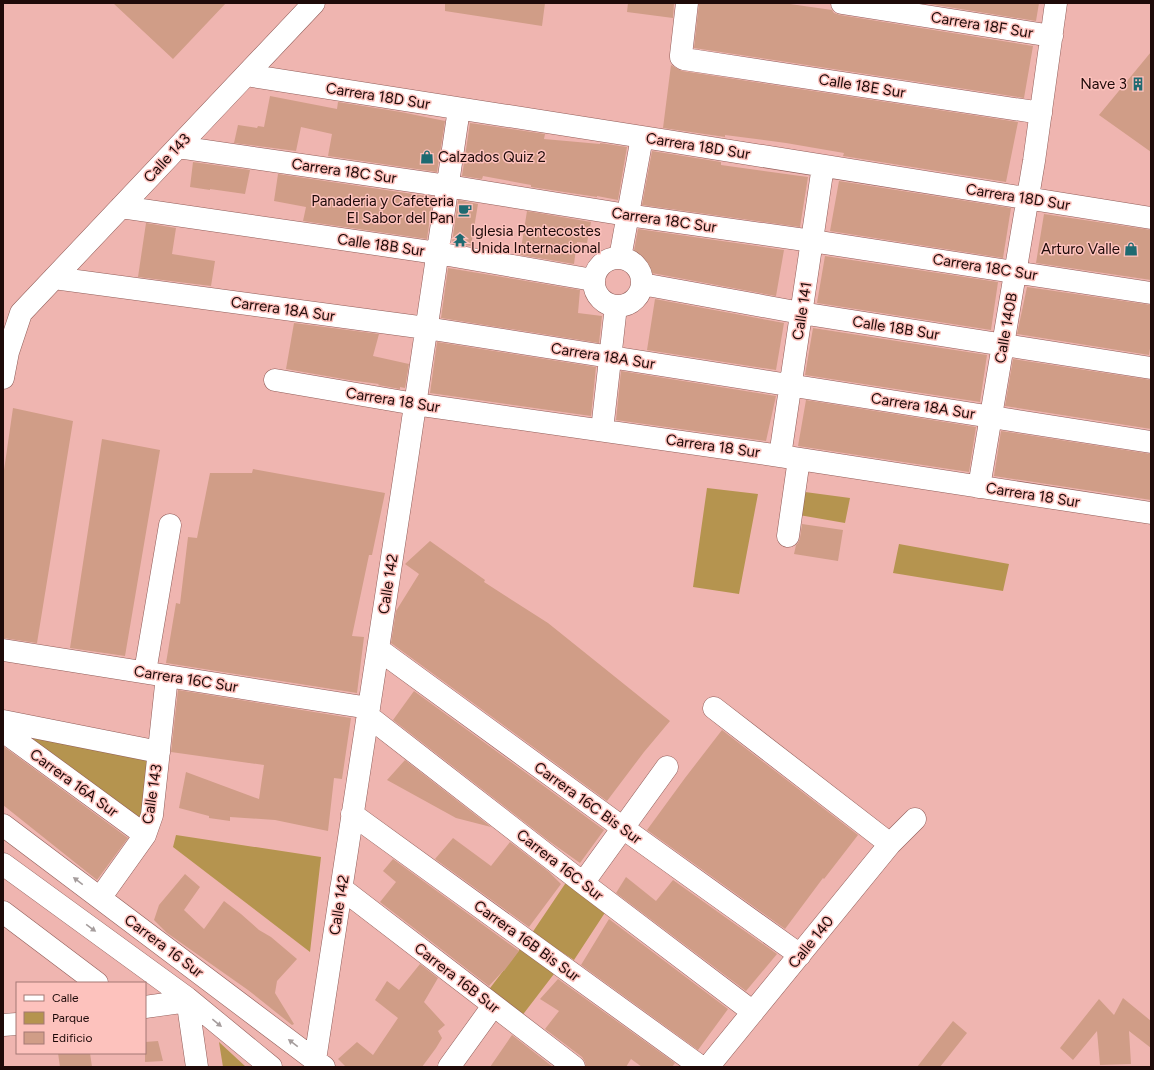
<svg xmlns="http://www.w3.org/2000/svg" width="1154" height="1070" font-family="Figtree,sans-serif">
	<rect width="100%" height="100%" fill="#efb5b0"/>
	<path fill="#b5944f" d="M707,488L758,494L739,594L693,587Z
		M805,492L850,498L845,523L799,515Z
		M899,544L1009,564L1003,591L893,573Z
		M10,726L152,756L141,823Z
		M176,835L321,857L310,952L173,847Z
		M567,881L608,908L574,960L532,933Z
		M523,945L557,970L518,1021L484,996Z
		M219,1042L246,1067H223Z"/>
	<path fill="#d09d87" d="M113,3H226L173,59Z
		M445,3H545L542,26L445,11Z
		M628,3H674L673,18L627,12Z
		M699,3H783L832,10L834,13L840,15L1033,46L1024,98L694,48Z
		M923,3H1039L1036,21Z
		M1151,52V152L1099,115Z
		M671,65L682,71L1018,122L1006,182L843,156L844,153L786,143L725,135V137L663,128Z
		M270,96L337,109L338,102L401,112L445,121L437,172L328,156L332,134L301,127L296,151L234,143L238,125L257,128L258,126L264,127Z
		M470,123L545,134L544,139L600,144V143L627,147L618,200L597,196V197L531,187V185L483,176L482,179L462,176Z
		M652,151L721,162V165L808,177L800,227L642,205Z
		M193,162L250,170L245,194L210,189V190L190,187Z
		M278,174L433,197L427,239L303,221L306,207L274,201Z
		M839,181L1011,208L1003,258L830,231Z
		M458,200L478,204L471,246L452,243Z
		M527,211L591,222L587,243L577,242L574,264L520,255Z
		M1044,214L1151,230V280L1036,263Z
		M146,223L176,228L172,254L215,261L211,286L138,277Z
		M638,229L784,250L776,296L646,272L633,256Z
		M825,256L998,282L991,330L817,303Z
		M448,268L580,290L578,313L602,316L599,343L441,318Z
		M1027,287L1151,305V342L1149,355L1017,334Z
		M655,299L784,323L776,370L647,350Z
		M294,323L379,334L373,356L409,364L405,388L400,387V389L378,385L379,384L349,380L286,369Z
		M813,328L987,355L980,402L805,375Z
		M437,342L596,367L591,416L430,393Z
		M1013,359L1151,380V429L1005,406Z
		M621,371L776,396L766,441L616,420Z
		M806,400L976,427L969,472L798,446Z
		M13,408L73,421L37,643L3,638V477Z
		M1001,431L1151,454V500L994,476Z
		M102,439L160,450L125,656L70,648Z
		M253,469L385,493L372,555H369L352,636L364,637L357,693L166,663L176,603L180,604L188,537L197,538L210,473H252Z
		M802,524L843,530L838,561L794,554L796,545L798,543L800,538Z
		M430,541L485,580L484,582L548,623L670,721L644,752L607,801L391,643L396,611L419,574L405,564Z
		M178,690L351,718L342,779L334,778L328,831L275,820L230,817V821L209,818V816L179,808L186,772L259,799L264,765L171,752Z
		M414,691L604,830L580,863L549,841L393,720Z
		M722,730L858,835L824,879L823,878L785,929L647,830L685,778Z
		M3,746L128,838L97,880L3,805Z
		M405,760L491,827L456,818L387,780Z
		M453,838L491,866L510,842L549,872L561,884L529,927L435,859Z
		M393,859L519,951L504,971H503L489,986L380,902L396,882L383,871Z
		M185,874L200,887L184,910L204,929L224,901L241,914L259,930L271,937L297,959L277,981L275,993L294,1024L292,1025L248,990L167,933L154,920L159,905Z
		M626,877L656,901L673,880L777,954L746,991L616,893Z
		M609,919L728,1009L698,1050L581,965Z
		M420,964L438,978L424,1002L445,1025L438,1031L442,1038L436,1048L422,1067H346L338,1059L357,1042L373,1055L398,1018L375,1000L387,981L399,990Z
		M558,979L675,1063L672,1067H642L631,1059L626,1067H586L585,1062L582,1057L545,1029L559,1011L540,999Z
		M1123,998L1151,1021V1048L1129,1031L1131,1064L1100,1065L1097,1031L1073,1060L1060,1048L1099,999L1114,1015Z
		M953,1021L967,1033L940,1067H917Z
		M512,1035L553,1067H490Z
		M158,1041L163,1061L145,1062V1042Z
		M58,1053H90L92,1067H60Z"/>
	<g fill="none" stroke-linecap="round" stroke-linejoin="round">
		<g stroke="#915d59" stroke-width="23">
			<path id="minor" d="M687,3L681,55V57L684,59L1041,113
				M842,3L1052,36
				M246,75L668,141L1151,218
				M178,147L447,186L627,215L812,241L1151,293
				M121,207L437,253L593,280
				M594 282a24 24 0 1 1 48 0a24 24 0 1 1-48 0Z
				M620,258L642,137
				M54,278L426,328L1151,442
				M642,284L801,313L1151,368
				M3,378L8,352L21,313L314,3
				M275,380L415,404L780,456L1151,513
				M602,430L616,306
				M780,456L823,166
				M979,487L1034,161L1056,3
				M788,536L799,459
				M378,649L623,828L800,955
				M3,650L369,708
				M145,672L170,525
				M714,708L890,844
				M368,716L583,883L753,1012
				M3,721L159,752
				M3,731L145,835
				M352,814L701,1067
				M3,825L324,1067
				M3,864L187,998L271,1067
				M583,883L667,767
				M341,888L574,1067
				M100,898L145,835L152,815L167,676
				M3,912L97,983
				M187,998L197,1067
				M145,1007L188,1001
				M3,1025L17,1024
				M315,1060L406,466L459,109
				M449,1067L493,1006
				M708,1067L890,844L915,819"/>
		</g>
		<use href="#minor" stroke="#fff" stroke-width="22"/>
	</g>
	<defs><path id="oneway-solid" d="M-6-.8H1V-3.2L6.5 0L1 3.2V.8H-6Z"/></defs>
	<g fill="#a59d9d">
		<use href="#oneway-solid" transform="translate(78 881) rotate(-143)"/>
		<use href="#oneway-solid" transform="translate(91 928) rotate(36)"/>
		<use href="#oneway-solid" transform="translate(217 1023) rotate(39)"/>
		<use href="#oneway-solid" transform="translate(293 1043) rotate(-143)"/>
	</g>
	<defs>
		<g id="building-bare" transform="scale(1.08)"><path d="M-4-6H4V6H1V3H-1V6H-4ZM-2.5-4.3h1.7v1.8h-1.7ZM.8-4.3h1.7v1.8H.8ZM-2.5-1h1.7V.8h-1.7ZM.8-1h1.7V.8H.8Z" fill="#1e6a71" stroke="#fdc2bd" stroke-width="2.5" paint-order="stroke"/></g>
		<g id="shop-bare" transform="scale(1.08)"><path d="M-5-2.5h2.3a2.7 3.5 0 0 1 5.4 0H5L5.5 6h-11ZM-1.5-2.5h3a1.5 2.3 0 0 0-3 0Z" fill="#1e6a71" stroke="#fdc2bd" stroke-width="2.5" paint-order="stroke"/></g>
		<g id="cafe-bare" transform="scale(1.08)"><path d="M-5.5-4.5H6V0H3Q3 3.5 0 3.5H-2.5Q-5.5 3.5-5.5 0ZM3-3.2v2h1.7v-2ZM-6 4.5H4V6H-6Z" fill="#1e6a71" stroke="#fdc2bd" stroke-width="2.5" paint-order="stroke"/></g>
		<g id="temple-bare" transform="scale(1.08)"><path d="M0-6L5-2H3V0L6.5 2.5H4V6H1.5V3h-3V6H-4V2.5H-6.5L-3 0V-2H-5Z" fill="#1e6a71" stroke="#fdc2bd" stroke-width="2.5" paint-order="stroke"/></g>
	</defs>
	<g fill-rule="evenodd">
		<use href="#building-bare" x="1138" y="84"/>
		<use href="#shop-bare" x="427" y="157"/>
		<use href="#cafe-bare" x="465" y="210"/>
		<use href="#temple-bare" x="460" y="240"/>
		<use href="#shop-bare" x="1131" y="249"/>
	</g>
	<g text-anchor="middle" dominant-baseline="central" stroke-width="3" stroke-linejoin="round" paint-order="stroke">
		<g font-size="15" fill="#1e0a09" stroke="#fdc2bd">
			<text transform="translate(982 25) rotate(9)">Carrera 18F Sur</text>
			<text transform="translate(862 86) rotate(9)">Calle 18E Sur</text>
			<text transform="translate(378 96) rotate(9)">Carrera 18D Sur</text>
			<text transform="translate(698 146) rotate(9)">Carrera 18D Sur</text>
			<text transform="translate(167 158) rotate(-47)">Calle 143</text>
			<text transform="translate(344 171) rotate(8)">Carrera 18C Sur</text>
			<text transform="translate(1018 197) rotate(9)">Carrera 18D Sur</text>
			<text transform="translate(664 220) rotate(8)">Carrera 18C Sur</text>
			<text transform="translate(381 245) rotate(8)">Calle 18B Sur</text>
			<text transform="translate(985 267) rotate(9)">Carrera 18C Sur</text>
			<text transform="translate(283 309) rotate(8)">Carrera 18A Sur</text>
			<text transform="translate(802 311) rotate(-81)">Calle 141</text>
			<text transform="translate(896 328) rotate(9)">Calle 18B Sur</text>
			<text transform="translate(1006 328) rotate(-80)">Calle 140B</text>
			<text transform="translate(603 356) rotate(9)">Carrera 18A Sur</text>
			<text transform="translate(393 400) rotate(9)">Carrera 18 Sur</text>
			<text transform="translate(923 406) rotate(9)">Carrera 18A Sur</text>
			<text transform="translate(713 446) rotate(8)">Carrera 18 Sur</text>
			<text transform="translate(1033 495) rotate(9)">Carrera 18 Sur</text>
			<text transform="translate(388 584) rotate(-81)">Calle 142</text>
			<text transform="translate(186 679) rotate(9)">Carrera 16C Sur</text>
			<text transform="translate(74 783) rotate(36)">Carrera 16A Sur</text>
			<text transform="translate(152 794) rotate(-81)">Calle 143</text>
			<text transform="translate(588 803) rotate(36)">Carrera 16C Bis Sur</text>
			<text transform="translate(560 865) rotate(38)">Carrera 16C Sur</text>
			<text transform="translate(339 905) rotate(-81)">Calle 142</text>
			<text transform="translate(527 941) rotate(36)">Carrera 16B Bis Sur</text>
			<text transform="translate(811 942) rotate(-51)">Calle 140</text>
			<text transform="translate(164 946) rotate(37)">Carrera 16 Sur</text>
			<text transform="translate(457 978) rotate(38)">Carrera 16B Sur</text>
		</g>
		<g font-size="15" fill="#1e0a09" stroke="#fdc2bd" text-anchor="end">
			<text x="1127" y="84">Nave 3</text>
			<text x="438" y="157" text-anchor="start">Calzados Quiz 2</text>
			<text x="454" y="201">Panaderia y Cafeteria<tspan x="454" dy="17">El Sabor del Pan</tspan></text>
			<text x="471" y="231" text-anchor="start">Iglesia Pentecostes<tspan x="471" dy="17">Unida Internacional</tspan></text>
			<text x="1120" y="249">Arturo Valle</text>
		</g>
	</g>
	<rect width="1154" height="1070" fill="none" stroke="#1e0a09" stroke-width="8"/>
	<rect x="16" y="982" width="130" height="72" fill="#fdc2bd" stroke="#a47875"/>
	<rect x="24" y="995" width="20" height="6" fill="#ffffff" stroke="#a47875"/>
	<text x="52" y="1002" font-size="12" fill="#1e0a09">Calle</text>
	<rect x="24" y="1012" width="20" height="12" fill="#b5944f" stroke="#a47875"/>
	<text x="52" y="1022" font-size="12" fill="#1e0a09">Parque</text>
	<rect x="24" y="1032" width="20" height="12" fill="#d09d87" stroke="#a47875"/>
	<text x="52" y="1042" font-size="12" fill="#1e0a09">Edificio</text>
</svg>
